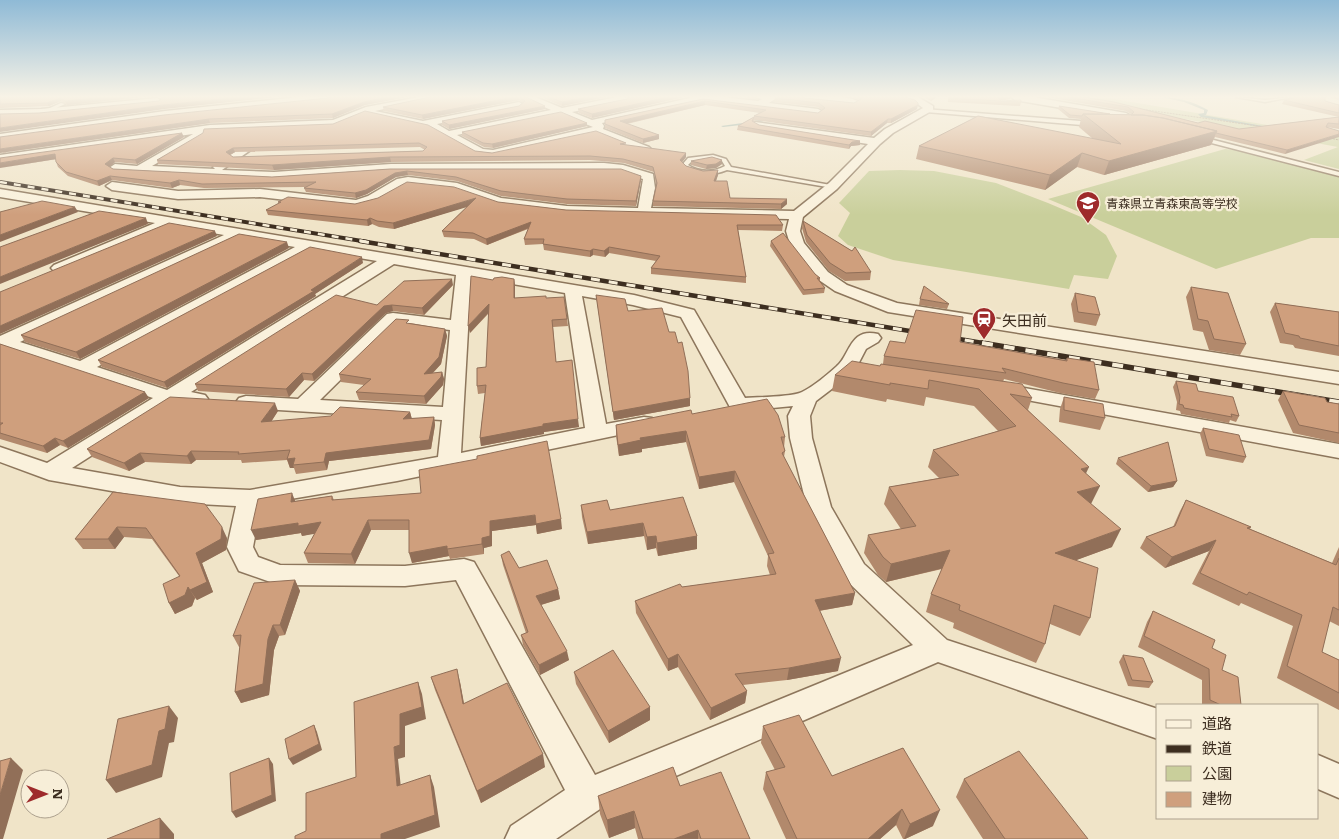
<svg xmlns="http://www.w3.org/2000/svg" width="1339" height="839" font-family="Literata,'Noto Sans JP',serif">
	<rect width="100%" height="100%" fill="#f0e4c8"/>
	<path fill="#c9cf9b" d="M1065,97H1102L1339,137V169L1304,160L1338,147Z
		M1225,149L1237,150L1339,177V238H1311L1216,269L1048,199Z
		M900,170L934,171L996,183L1048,203L1081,217L1106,235L1117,256L1108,279L1074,275L1069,289L893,260L848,245L838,236L850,213L839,203L869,171Z"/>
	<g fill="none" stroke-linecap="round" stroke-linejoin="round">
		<path fill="#6f938a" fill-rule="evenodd" d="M1161,97C1177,97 1194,102 1208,110L1206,115H1203L1274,128L1272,129L1201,117L1198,114L1204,113V110L1184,102Z
			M767,118L768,120L750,124L723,127L721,126L750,122Z"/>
		<g stroke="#8d765c" stroke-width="3">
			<path id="service" d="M755,97H764L771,100L769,101Z
				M1236,97L1265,100L1292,97L1265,102Z
				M61,103L65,104L46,113L41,112Z
				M924,109L1094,122L1097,124L1094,126L926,112Z
				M1198,136L1339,172V176L1196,139Z
				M713,155L726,159L731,167L836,186L833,188L727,170C712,176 694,177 682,165L688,158ZM713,159L722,161L725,166C714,172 699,173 688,165L692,161Z"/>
		</g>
		<g stroke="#8d765c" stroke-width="3">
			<path id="minor" d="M299,97H333L329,100L165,117L0,140V134L165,111Z
				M419,97H440L375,111L423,121L519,102L524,105L519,108L437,124L449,131L551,110L522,97H535L562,108L617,97L632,98L627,101L572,112L592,120L694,97H723L758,101L766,97H778L769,103L818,109L823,112L818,115L703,101L602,123L604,126L603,129L649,147L651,149L649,151H641L596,133L493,156L477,154L429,128L366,113L334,126L204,132V136L152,166L215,169L213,167L215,165L264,133L268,134L269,136L268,138L222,170L274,172L391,164L604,163L623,165L653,174L655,188L651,208L794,211L829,183L868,144L759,127L754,124L755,122L874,138L885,129L923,108L915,102L897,97H918L933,106V110L893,133L880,144L837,189L803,217L800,231L804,243L828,272L847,285L897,303L1339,372V384L888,312L835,291L816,278L790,244L786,231L789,219L567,214L499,206L455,190L408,185L378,202L356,208L260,197L178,199L112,190L106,186L112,182L178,191L260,189L356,200L368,196L397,179L408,177L457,183L501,198L567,206L638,208L643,179L622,172L601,171L391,172L274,180L115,172L109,168L115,164L137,166L193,134L0,161V155L210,125L333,120L366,107ZM561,114L593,127L493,150L483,149L457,135Z
				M801,97C815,97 848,94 859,102L854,105L805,100Z
				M1011,97H1033L1126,113L1131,116L1126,119L1015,100Z
				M157,98L162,101L160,103L41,115L0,116V110L41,109Z
				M0,189L634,295L694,310L745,398C758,397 792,397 802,392C814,386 827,375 837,366C850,355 850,327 878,334L881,338L878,342L866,349L854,372L816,401L810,416L812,438L831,507L864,564L947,640L1158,709V739L938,662L600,809L556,839H505L511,826L565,790L456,580L405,586L279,585L239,571L227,547L236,506L180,503L49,480L0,462V447L47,463L153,398L0,347V336L224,235L172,226L59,273L54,271L51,268L54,265L155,223L0,197ZM241,238L295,247L80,361L20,342ZM312,250L377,261L167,390L97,367ZM394,264L456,275L451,320L393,313L387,314L298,399L246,396L239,398L236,402L239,406L246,408L442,420L438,457L250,490L180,487L72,468L174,403L198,405L205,403L208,399L205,395L191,392ZM471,277L565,293L585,428L461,453ZM582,296L633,305L681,317L731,409L740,411L793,406L788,416L790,438L807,507L844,578L913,645L595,775L474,562L464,559L405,566L280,565L258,557L253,547L261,504L397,481L652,428L655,423L652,418L644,417L606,424ZM397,324L450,330L443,407L320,400Z
				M1002,384L1339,444V458L995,394L992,390L995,386Z
				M1318,755L1339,764V798L1318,789Z"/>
		</g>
		<path stroke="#8d765c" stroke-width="1" stroke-dasharray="2 1" stroke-linecap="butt" d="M1140,109L1265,127
			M1330,138L1339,140"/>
		<use href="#service" fill="#faf1dc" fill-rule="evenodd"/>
		<use href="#minor" fill="#faf1dc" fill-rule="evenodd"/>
		<g stroke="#3d2e20" stroke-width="4">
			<path id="rail-far2" d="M0,182L368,242"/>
		</g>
		<g stroke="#3d2e20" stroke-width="4.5">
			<path id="rail-far1" d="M360,241L922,333
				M947,337L989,344"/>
		</g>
		<g stroke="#3d2e20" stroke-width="5.5">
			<path id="rail" d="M982,343L1339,402"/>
		</g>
		<use href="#rail-far2" stroke="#f7eed8" stroke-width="2.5" stroke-dasharray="7" stroke-linecap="butt"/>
		<use href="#rail-far1" stroke="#f7eed8" stroke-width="3" stroke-dasharray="9" stroke-linecap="butt"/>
		<use href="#rail" stroke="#f7eed8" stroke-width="4" stroke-dasharray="11" stroke-linecap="butt"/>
	</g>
	<path fill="#b2896c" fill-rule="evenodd" d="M0,97H144L67,105L61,101L49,106L0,108Z
		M329,97H407L365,105L333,118L210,123L0,153L328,98Z
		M430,97H526L545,109L449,129L442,125V121L519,106L523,103L519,100L423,119L384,111L383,107Z
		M541,97H606L562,106Z
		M630,97H684L592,118L579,113L578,109L627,99Z
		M742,97H754V99Z
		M851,97H905L917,109L891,123H887L871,136L754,120V116L760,113L705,105L627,124L659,139L643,143L605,128V120L703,99L818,113L822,110L818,107L774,102L775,98H805L854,103L859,100Z
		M923,97H937L931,101Z
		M948,97H1010V99L1000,100L1001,101L1000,105L948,102Z
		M1046,97H1084L1198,123L1239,129L1339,117V129L1327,127L1285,154L1215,137L1211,145L1104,175L1077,167L1045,190L916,159L919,146L1093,139L1079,127L1081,119L1069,118L1058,109L1059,106L1110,114H1131L1126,111Z
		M1299,97H1328L1325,98V101L1339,105V117L1282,104L1284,100Z
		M1329,97H1339V100Z
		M1001,101L1021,102L1020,106L1000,105Z
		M754,117V122L759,125L860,141V145L851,146L849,149L737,130L738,126Z
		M587,123V126L493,148L484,147L462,136V132Z
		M333,124L475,151L492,153L626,145L686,157L682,162L686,166L703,171L718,175L716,181L730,198L787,204L781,209L653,206V201L656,185L654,172L624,163L590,160L391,162L274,170L158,164L157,160ZM420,147L425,150L423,151L233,157L230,155L235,152Z
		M184,137L137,164L115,162L109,167L113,169L272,177L390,169L641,176V180L636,206L567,204L501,196L457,181L408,175L396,177L367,194L356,198L306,192L304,188L305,187L204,188L180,185L172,188L112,180L99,186L68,176L58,167L56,162V159L0,168Z
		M691,161L722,164L716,168L706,169L691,165Z
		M278,202L355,204L498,202L566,210L783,225L782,231L738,230L746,277V283L651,274V268L656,261L609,253L605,257L593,255L590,257L544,250L543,244L525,245L524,239L528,229L487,245L474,239L444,237L442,231L468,206L394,229L379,227L372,224L368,226L268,215L266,210L279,204Z
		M803,221L852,251L871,272L870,280L845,281L829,271L806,242L802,228Z
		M771,241L820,278V281L825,288L824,293L803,295L770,246Z
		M289,248L80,359L25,342L21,335Z
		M363,263L315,294L316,296L167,388L102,367L98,360Z
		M514,279L515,286V298H546L567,319L568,326L553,327L556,362L579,427L544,432V434L481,446L480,438L485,393L478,394L477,386L486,367L489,313L470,333L493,280Z
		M453,285L424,315L393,311L386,313L314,381L304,380L289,397L198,391L195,384L377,305Z
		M1191,287L1246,344L1240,355L1209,350L1203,332L1193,330L1186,297Z
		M1075,293L1100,315L1096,326L1074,322L1071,304Z
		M596,295L628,311L690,406L614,420Z
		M920,299L949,304L947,309L919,305Z
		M1275,303L1339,312V356L1295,348L1293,345L1280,343L1270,312Z
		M410,323L445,329L447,336L441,364L433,373L442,372L444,379L443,385L426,404L359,400L356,392L364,385L341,382L339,374Z
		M960,342L1066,360L1067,358L1099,390L1095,399L1060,393L1004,379L1003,382L1032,398L1028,410L1086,474L1091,504L1112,547L1076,560L1090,618L1080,636L1050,624L1045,644L1036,663L953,628L954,623L926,612L931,594L942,569L886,582L878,575L864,553L868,535L901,529L884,504L889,487L939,478L928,467L933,450L998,431L974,406L926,397L924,406L887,399L886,402L832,391L835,375L880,366L883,364L884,356L905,343Z
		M0,344L149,398L68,448L60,445L47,453L0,439Z
		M1176,381L1198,391L1239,416L1236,422L1230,420L1229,423L1181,414L1180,411L1176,410L1177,402L1173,387Z
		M1283,391L1327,402L1339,404V443L1293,433L1278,400Z
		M1064,397L1105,418L1100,430L1059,422L1060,409Z
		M278,411L271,422L410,412L412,419L434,417L435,425L431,449L329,461L327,470L296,474L294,468H290L287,460L242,463L241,460H196L191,464L145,462L129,471L92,457L87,449Z
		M692,414L785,437L784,448L785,451L784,457L855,593L852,605L819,611L838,671L787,680L743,685L747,691L745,703L710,720L678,667L668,671L636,613L635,601L682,587L770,575L767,566L768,556L734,482L699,489L686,442L642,449V452L619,456L616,436V425Z
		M1203,428L1246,457L1243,463L1206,456L1200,434Z
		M1118,458L1177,481L1173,487L1148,492L1116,464Z
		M113,492L227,538L226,550L202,563L213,592L197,600L195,598L192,606L175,614L169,603L179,576L152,539L124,537L115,549H83L75,539Z
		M421,493L562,529L537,534L536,525L492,531V546L484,548V554L450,559L449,556L412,563L409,530H371L355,564L308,563L304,553L315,533L302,536L301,533L256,540L295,501L332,496L334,500Z
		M1186,500L1251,527L1250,529L1332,563L1339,547V626L1329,621L1322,652L1339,660V710L1277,678L1293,626L1241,603L1239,606L1192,584L1209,551L1165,568L1140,548L1146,537L1173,527L1180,511Z
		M581,505L610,510L697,536V549L658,556L656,548L647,550L644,536L588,544L582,517Z
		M501,555L519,568L558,589L560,599L541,605L569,660L540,675L523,645L521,635L526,633L503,565Z
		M295,580L300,591L285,635L279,636L274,650L269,695L241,703L235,692L240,647H239L233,636Z
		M1153,611L1212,648L1222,670L1241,705H1202V680L1138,647L1147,622Z
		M1123,655L1153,682L1149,688L1128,686L1119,662Z
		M574,672L650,707V720L609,743L576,684Z
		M431,677L460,682L464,703L545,767L481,803L435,690Z
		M763,726L832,776L903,748L933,826L905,839H903L896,825L880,839H786L763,789L766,772L775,770L761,743Z
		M964,779L1088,839H983L956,797Z
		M680,786L750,839H638L635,828L609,838L600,814L598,796Z"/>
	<path fill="#916f58" d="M104,97H144L67,105L65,101Z
		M241,97H278L165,109L0,132V128L163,105Z
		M387,97H407L365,105L333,118L332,114L364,102Z
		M514,97H518L519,100L423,119L422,115Z
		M587,97H606L562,106V102Z
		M668,97H684L592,118V114Z
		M932,97H937L931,101Z
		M997,97H1010V99L996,101Z
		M60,98L61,101L49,106L47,103Z
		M705,101V105L620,125V121Z
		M918,105L917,109L891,123V119Z
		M545,106V109L449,129V125Z
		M209,119L210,123L0,153V149Z
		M888,119L887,123L871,136V132Z
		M587,123V126L493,148L492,144Z
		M1217,131L1211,145L1104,175L1109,161Z
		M182,133L184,137L137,164L135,160Z
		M1339,134V137L1285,154L1287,150Z
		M659,135V139L643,143V139Z
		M860,141V145L851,146L849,149V145L852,142Z
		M233,148L235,152L227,156L226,152Z
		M686,153V157L680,165V160Z
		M1082,153L1077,167L1045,190L1050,175Z
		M55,154L57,159L0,168V163Z
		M390,157L391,162L274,170L272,165Z
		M113,158L115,162L107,169L105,164Z
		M722,160V164L716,168L706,169L707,165Z
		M718,170V175L714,186V181Z
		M407,171L408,175L396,177L367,194L356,198L355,193L395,173Z
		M110,176L112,180L99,186L97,181Z
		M641,176V180L636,206V201Z
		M179,180L180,185L172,188L170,183Z
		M476,198L477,204L394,229L393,223Z
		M787,199V204L781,209V204Z
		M75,207L78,212L0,242V235Z
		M146,218L148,224L0,284V277Z
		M370,218L372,224L368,226L367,220Z
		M531,222V227L487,245L486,239Z
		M215,231L217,236L0,334V326Z
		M287,242L289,248L80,359L76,352Z
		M609,247V253L605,257L604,251Z
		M593,249V255L590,257V251Z
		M362,257L363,263L315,294L316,296L167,388L164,382L311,290Z
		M452,279L453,285L424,315L422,308Z
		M514,279L515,286V305L514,298Z
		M489,304L490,311L470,333L468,326Z
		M392,305L393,311L386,313L314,381L312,374L384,306Z
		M445,329L447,336L441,364L425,381L424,374Z
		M442,372L444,379L443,385L426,404L424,396Z
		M302,373L304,380L289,397L286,389Z
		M145,392L149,398L68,448L63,441Z
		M690,398V406L614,420L613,412Z
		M275,403L278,411L265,431L261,422Z
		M410,412L412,420L403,419Z
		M434,417L435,425L431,449L329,461L327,470L324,462L326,453Z
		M578,419L579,427L544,432V434L481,446L480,438L543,424Z
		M686,431V442L642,449V452L619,456L618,445L640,438Z
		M55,438L60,445L47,453L43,446Z
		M191,451L196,460L191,464L187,456Z
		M140,453L145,462L129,471L124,463Z
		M295,458L293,465L294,468H290L287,459Z
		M1089,467L1081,484V469Z
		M735,471L734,482L699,489V477Z
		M1177,481L1173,487L1148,492L1151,486Z
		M1100,486L1091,504L1077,492Z
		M292,493L296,503L291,502Z
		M535,515L561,519L562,529L537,534L536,525L492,531V546L484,548V554L482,544V538L490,521Z
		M368,520L371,530L355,564L351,554Z
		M321,522L325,532L302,536L301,533L256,540L251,530L298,523Z
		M643,523L644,536L588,544L587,532Z
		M117,527L124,537L115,549L108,539Z
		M222,527L227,538L226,550L202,563L213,592L197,600L190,590L196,553Z
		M1121,529L1112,547L1047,571L1055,553Z
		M656,536V548L647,550V537Z
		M697,536V549L658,556L657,543Z
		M1216,540L1209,551L1165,568L1172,557Z
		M447,546L449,556L412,563L409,553Z
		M950,550L944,568L886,582L891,564Z
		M295,580L300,591L285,635L280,625Z
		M188,587L195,598L192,606L175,614L169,603Z
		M558,589L560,599L537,606L536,596Z
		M855,593L852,605L812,612L815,600Z
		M273,625L279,636L274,650L269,695L241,703L235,692L268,639Z
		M567,651L569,660L540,675L539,665Z
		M678,654V667L668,671V659Z
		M841,658L838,671L787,680L789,668Z
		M457,669L460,682L466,716L463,704Z
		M418,682L422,694L426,719L405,726V757L398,759L402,798L397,786L394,747L400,714Z
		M747,691L745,703L710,720L711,708Z
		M169,706L178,718L174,742L169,743L162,777L116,793L106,780Z
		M650,707V720L609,743L608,731Z
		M314,725L317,732L322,750L293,765L289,759Z
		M543,754L545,767L481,803L477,791Z
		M11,758L23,770L3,839H0V795Z
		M269,758L273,764L276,801L236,818L232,812Z
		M430,775L434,787L440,827L405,839H381V834Z
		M902,809L896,825L880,839H868Z
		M940,810L933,826L905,839H904L910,824Z
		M634,811L635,828L609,838L607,820Z
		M160,818L174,834V839H160Z
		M698,830V839H674Z"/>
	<path fill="#cf9f7d" stroke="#916f58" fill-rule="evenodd" d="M0,97H104L65,101L60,98L47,103L0,104Z
		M162,97H241L163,105L0,128V114L39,113L159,101Z
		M329,97H387L364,102L332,114L209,119L0,149V137L164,115L328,98Z
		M430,97H514L422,115L383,107Z
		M520,97H526L545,106L449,125L442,121L519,106L525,101Z
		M549,97H587L562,102Z
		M630,97H668L592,114L578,109L627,99Z
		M775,97H804L805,98L854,103L861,99V97H905L915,100L918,103V105L891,119H888L871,132L754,116L766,110L705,101L620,121L659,135L643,139L605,124V120L703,99L818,113L825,108L819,103L775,98Z
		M949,97H997L1001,101L949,98Z
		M1068,97H1084L1114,102L1198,123L1205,121L1239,129L1339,117V124L1328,123L1326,127L1339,131V134L1287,150L1216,133L1217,131L1163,118L1143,115H1131L1134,112L1128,107Z
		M1299,97H1325V101L1339,105V113L1284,100Z
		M1021,100V102L1001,101Z
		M1059,106L1110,114H1083L1082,116L1070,115Z
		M365,111L428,125L475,151L492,153L596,131L626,143L620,144L686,153L680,160L686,166L703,171L718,170L714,181H727L730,198L787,199L781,204L653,201L657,183L653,167L623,159L590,156L390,157L272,165L157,160L203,133L204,129L333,124ZM419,143L427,147L423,151L233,157L226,152L233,148Z
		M561,112L587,123L492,144L483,143L462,132Z
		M1083,114L1143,115L1163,118L1217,131L1109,161L1082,153L1050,175L919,146L978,116L1121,144Z
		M754,117L752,121L759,125L860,141L852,142L849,145L738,126Z
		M182,133L135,160L113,158L105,164L113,169L272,177L390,169H621L641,176L636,201L567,199L501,191L456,177L407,171L395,173L366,190L355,193L304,188L316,182L202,184L179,180L170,183L110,176L97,181L66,172L56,162L55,154L0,163V158Z
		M712,157L722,160L716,164L707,165L691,161Z
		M407,182L454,187L498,202L566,210L776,215L783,225H737L746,277L651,268L660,256L609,247L604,251L593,249L590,251L543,244L544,239H524L531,222L486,239L473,233L442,231L476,198L393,223L377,221L370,218L367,220L266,210L281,202H278L288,197L355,204L378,198Z
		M42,201L75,207L0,235V212Z
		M99,211L146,218L0,277V247Z
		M803,221L852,251L855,247L871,272L846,273L830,263L807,235Z
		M169,223L215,231L0,326V292Z
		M783,233L815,274L820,278H817L825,288L804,290L771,241Z
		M239,234L287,242L76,352L21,335Z
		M310,247L362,257L311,290L314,291L164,382L98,360Z
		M471,276L493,280L494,278L502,277L514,279V298L546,296V298L564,297L567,319L552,320L556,362L572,360L578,419L543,424V426L480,438L486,385L477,386V368L486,367L489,304L468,326Z
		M452,279L422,308L392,305L384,306L312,374L302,373L286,389L195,384L336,295L377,305L404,281Z
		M924,286L949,304L920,299Z
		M1191,287L1228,293L1246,344L1214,339L1208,321L1198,319Z
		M1075,293L1095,297L1100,315L1078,312Z
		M596,295L625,299L628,311L662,308L669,332H675L678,343L682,342L688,371L690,398L613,412Z
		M1275,303L1339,312V346L1300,338L1299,336L1285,333Z
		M916,310L963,317L960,342L1067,361V358L1094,362L1099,390L1063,383L1002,368L1006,373L884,356L890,341L905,343Z
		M396,319L409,320L406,323L445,329L439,357L424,374L442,372L441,377L424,396L356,392L371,379L339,374Z
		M0,344L145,392L63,441L55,438L43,446L0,433V425L3,423H0Z
		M852,361L880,366L881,364L1022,384L1032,398L1010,394L1089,467L1081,469L1100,486L1077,492L1121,529L1055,553L1098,568L1090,618L1054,605L1045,644L959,610L960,605L931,594L950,550L891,564L883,557L868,535L916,526L889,487L959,475L933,450L1016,426L979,389L929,380L928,389L890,383V385L835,375Z
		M1176,381L1196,384L1198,391L1233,397L1239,416L1231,414L1232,417L1184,408L1183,405L1179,404L1180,397Z
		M1283,391L1325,398L1327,402L1339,404V433L1299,425Z
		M170,397L275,403L261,422L331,416L340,407L410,412L403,419L434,417L429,440L326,453L324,462L293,465L295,458L287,459L290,450L238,454L239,452L191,451L187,456L140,453L124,463L87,449Z
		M1064,397L1103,404L1105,418L1064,410Z
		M767,399L778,415L785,437H781L785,451L782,453L855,593L815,600L841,658L789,668L735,674L747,691L711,708L678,654L668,659L635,601L680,584L682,587L776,574L768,554L774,553L735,471L699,477L686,431L640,438L641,440L618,445L616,425L691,410L692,414Z
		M1203,428L1239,435L1246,457L1209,449Z
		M547,441L561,519L536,524L535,515L490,521V536L482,538V544L447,549V546L409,553V520H368L351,554L304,553L321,522L298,526V523L251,530L258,499L292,493L291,502L332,496V500L421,493L419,470L477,459V456Z
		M1168,442L1177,481L1151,486L1118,458Z
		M113,492L205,504L222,527L221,539L196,553L207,582L190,590L188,587L185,595L169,603L163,584L180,576L146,528L117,527L108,539H75Z
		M683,497L697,536L657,543L656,536L647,537L643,523L587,532L581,505L607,500L610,510Z
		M1186,500L1251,527L1247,528L1336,565L1339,558V610L1333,607L1322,652L1339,660V693L1287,666L1302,615L1249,592L1247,595L1200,573L1216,540L1172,557L1146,537L1175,526Z
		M509,551L519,568L547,560L558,589L536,596L567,651L539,665L521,635L528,632L501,555Z
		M295,580L280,625H273L268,639L263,684L235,692L241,635L233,636L254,583Z
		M1153,611L1215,640L1212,648L1226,655L1222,670L1238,677L1241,705H1221L1210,700L1209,669L1144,636Z
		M613,650L650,707L608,731L574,672Z
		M1123,655L1143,658L1153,682L1132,680Z
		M457,669L463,704L507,683L543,754L477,791L431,677Z
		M418,682L422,707L400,714V745L394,747L397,786L430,775L435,815L381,834V839H295V836L306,831V793L356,777L354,702Z
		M169,706L165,729L159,731L152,765L106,780L118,719Z
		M799,715L832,776L903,748L940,810L910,824L902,809L868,839H797L766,772L785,767L763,726Z
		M314,725L319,744L289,759L285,739Z
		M1019,751L1088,839H1005L964,779Z
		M11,758L0,795V761Z
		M269,758L272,795L232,812L230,773Z
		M673,767L680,786L721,772L750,839H701L698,830L674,839H643L634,811L607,820L598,796Z
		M160,818V839H107Z"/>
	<linearGradient id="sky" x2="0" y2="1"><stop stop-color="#8fbad6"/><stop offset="0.45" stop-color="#f8f3e6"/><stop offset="1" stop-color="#f8f3e6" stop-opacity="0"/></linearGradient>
	<rect width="1339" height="215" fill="url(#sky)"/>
	<defs>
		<g id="school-pin" transform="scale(1.25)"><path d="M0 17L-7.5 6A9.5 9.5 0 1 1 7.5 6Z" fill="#9e2a2b" stroke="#f7eed8"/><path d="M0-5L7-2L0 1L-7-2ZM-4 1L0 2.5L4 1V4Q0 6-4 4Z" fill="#fff"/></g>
		<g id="station-pin" transform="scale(1.25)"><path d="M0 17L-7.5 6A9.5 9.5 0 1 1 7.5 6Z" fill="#9e2a2b" stroke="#f7eed8"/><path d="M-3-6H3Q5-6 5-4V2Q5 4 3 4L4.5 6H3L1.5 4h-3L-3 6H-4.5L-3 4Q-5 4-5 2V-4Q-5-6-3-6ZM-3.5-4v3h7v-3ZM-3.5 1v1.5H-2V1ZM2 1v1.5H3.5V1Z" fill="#fff"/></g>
	</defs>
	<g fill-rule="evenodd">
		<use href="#school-pin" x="1088" y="203"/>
		<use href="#station-pin" x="984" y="319"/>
	</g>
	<g text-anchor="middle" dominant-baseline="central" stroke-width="4.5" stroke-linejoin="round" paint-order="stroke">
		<g font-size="12" fill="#3d2e20" stroke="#f7eed8" text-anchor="start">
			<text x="1106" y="203">青森県立青森東高等学校</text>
		</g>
		<g font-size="15" fill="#3d2e20" stroke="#f7eed8" text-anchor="start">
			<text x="1002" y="319">矢田前</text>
		</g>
	</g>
	<rect x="1156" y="704" width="162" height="115" fill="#f7eed8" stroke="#ada18e"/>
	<rect x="1166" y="720" width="25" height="8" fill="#faf1dc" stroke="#ada18e"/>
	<text x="1202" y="729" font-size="15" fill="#3d2e20">道路</text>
	<rect x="1166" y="745" width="25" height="8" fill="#3d2e20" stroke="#ada18e"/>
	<text x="1202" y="754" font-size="15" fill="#3d2e20">鉄道</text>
	<rect x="1166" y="766" width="25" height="15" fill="#c9cf9b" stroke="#ada18e"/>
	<text x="1202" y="779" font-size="15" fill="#3d2e20">公園</text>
	<rect x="1166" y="792" width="25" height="15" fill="#cf9f7d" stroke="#ada18e"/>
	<text x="1202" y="804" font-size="15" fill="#3d2e20">建物</text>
	<g transform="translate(45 794) rotate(90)"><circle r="24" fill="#f7eed8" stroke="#ada18e"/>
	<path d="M0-4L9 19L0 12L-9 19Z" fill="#9e2a2b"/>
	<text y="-8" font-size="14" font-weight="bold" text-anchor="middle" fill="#3d2e20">N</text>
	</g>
</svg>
